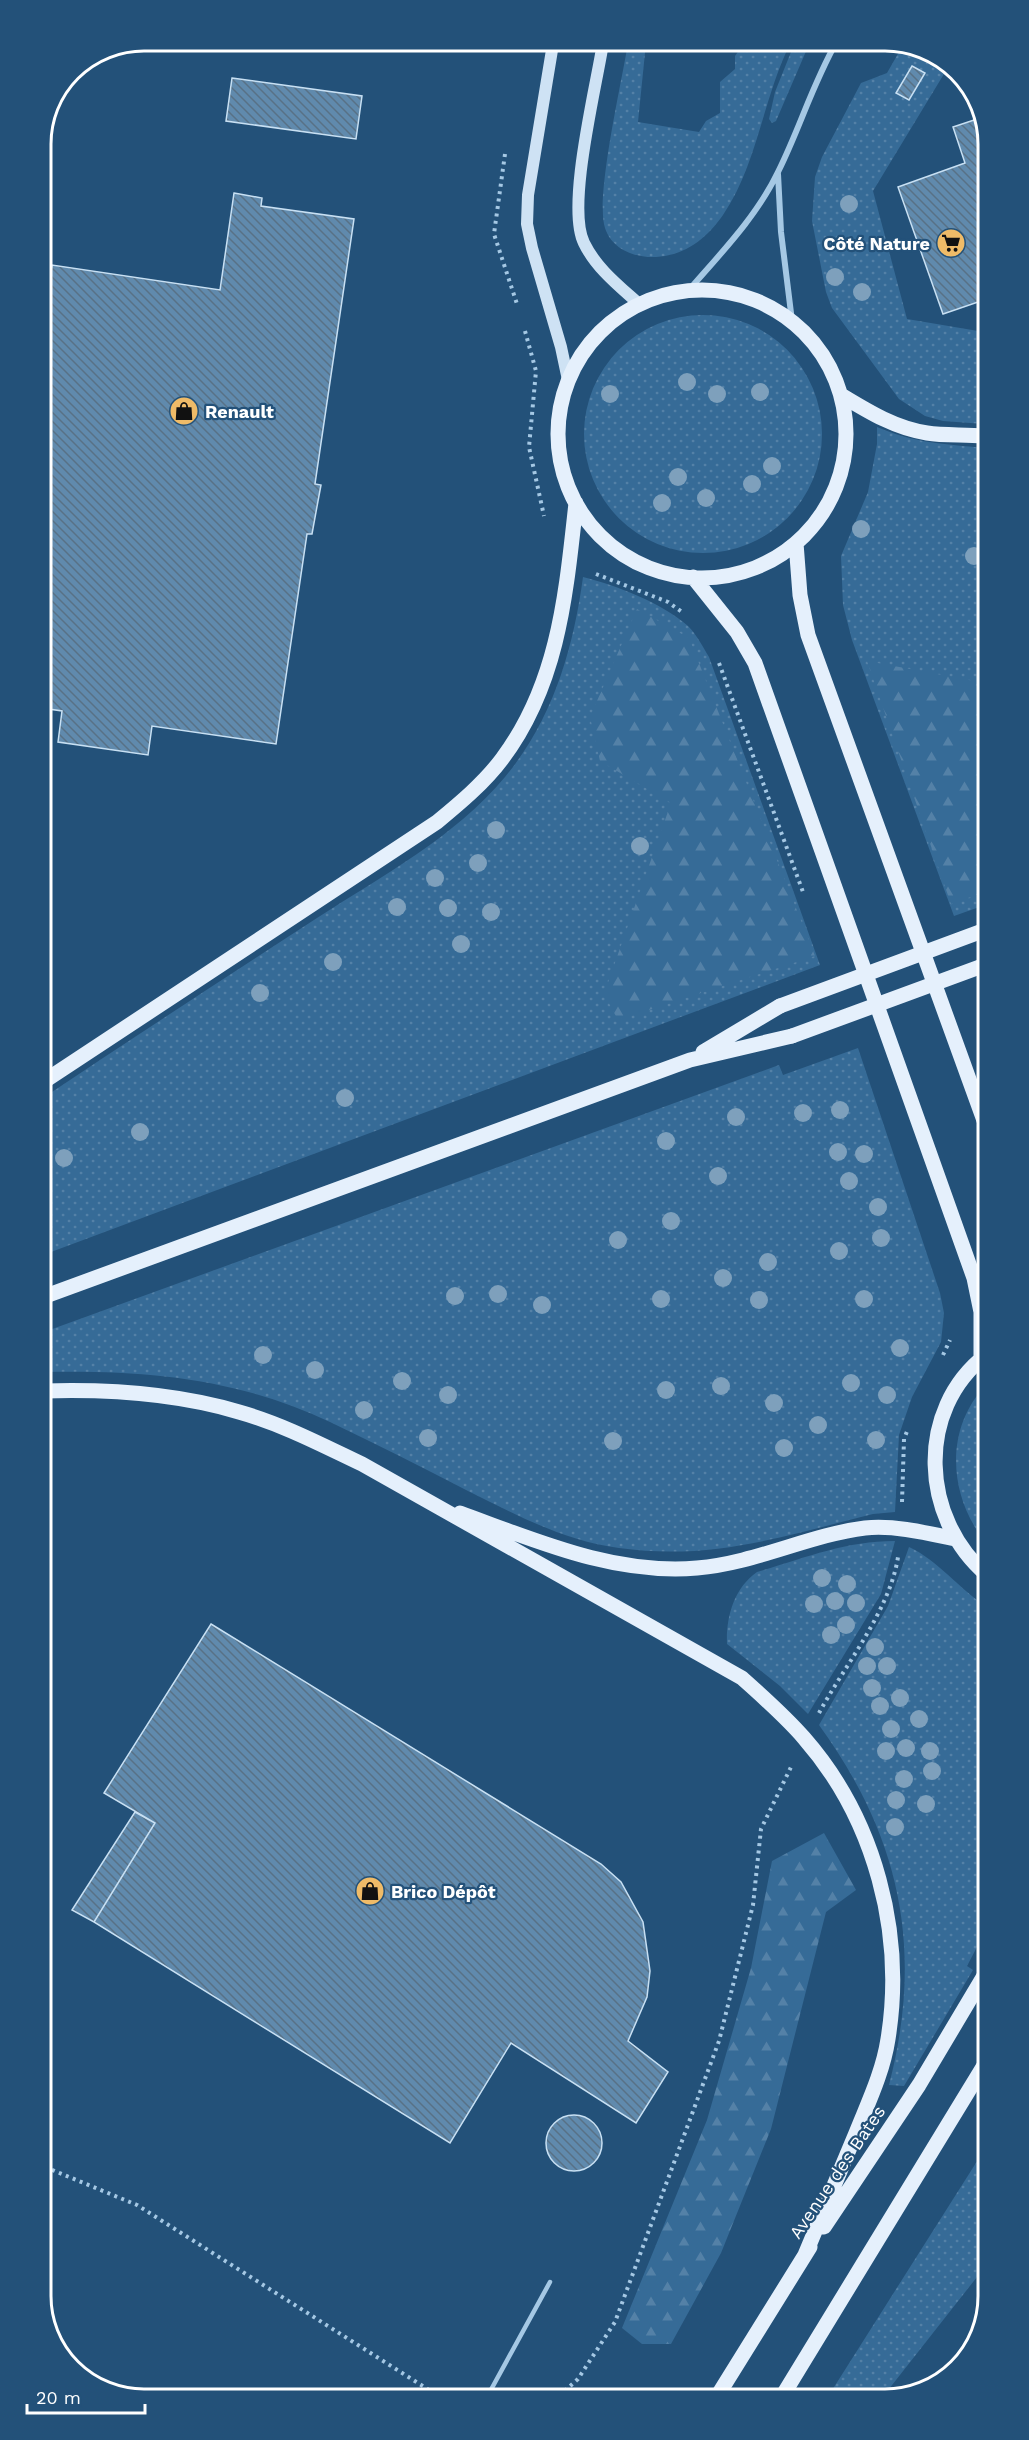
<svg xmlns="http://www.w3.org/2000/svg" width="1029" height="2440" font-family="'Work Sans',sans-serif">
	<defs>
		<pattern id="grass-dots" width="8" height="8" patternUnits="userSpaceOnUse" patternTransform="scale(1.5)"><rect width="8" height="8" fill="#366b97"/><path d="M2 2h.1M6 6h.1" fill="none" stroke="#5481a7" stroke-width="1.8" stroke-linecap="round"/></pattern>
		<pattern id="forest-firs" width="22" height="20" patternUnits="userSpaceOnUse" patternTransform="scale(1.5)"><rect width="22" height="20" fill="#366b97"/><path d="M5 1l3.5 6h-7zM16 11l3.5 6h-7z" fill="#5481a7"/></pattern>
		<pattern id="building-back-hatch" width="6" height="6" patternUnits="userSpaceOnUse" patternTransform="scale(1.5)"><rect width="6" height="6" fill="#608aad"/><path d="M-1 5l2 2M0 0l6 6M5-1l2 2" fill="none" stroke="#587186"/></pattern>
	</defs>
	<rect width="100%" height="100%" fill="#235179"/>
	<path fill="url(#grass-dots)" d="M745,42H791C763,97 758,163 723,215C706,239 686,255 656,257C636,258 612,250 605,228C595,198 622,81 628,43H646L638,122L699,132L706,121L720,113V82L735,69V56Z
		M795,42H810L776,121L772,123L769,119L775,92Z
		M903,45L950,64L873,191L907,319L984,332V424L943,421L925,416L899,399L832,308L826,292L812,221L815,177L822,157L861,83L887,73Z
		M584 434a119 119 0 1 1 238 0a119 119 0 1 1-238 0Z
		M877,427C914,443 944,444 984,448L985,905L954,916L852,640L843,605L841,556L868,492L877,444Z
		M583,577C618,586 660,602 688,626C697,635 703,647 709,657L820,965L43,1255V1098C134,1037 225,978 317,918C382,876 455,837 505,777C553,719 573,650 583,577Z
		M858,1048L940,1293L944,1313L941,1342L912,1397L899,1435L895,1512L873,1514C784,1536 712,1561 619,1548C564,1541 517,1515 468,1491C422,1467 376,1444 330,1422C237,1378 145,1370 44,1372V1332L779,1065L783,1075Z
		M986,1385L987,1544C949,1499 943,1430 986,1385Z
		M895,1541L881,1594L808,1714L780,1686L727,1644C726,1617 734,1588 757,1572C805,1558 845,1541 895,1541Z
		M909,1547C939,1561 959,1589 987,1607L988,1926L967,1966L973,1970L904,2086L889,2085C924,1950 901,1838 819,1725L888,1606Z
		M988,2144V2263L885,2394L829,2395Z"/>
	<path fill="url(#forest-firs)" d="M637,609L689,638L815,956L618,1020L604,994L671,803L600,761L590,717Z
		M867,661L985,683V892L951,904Z
		M824,1833L856,1890L826,1912L771,2129L721,2253L671,2344H642L622,2328L707,2120L751,1968L772,1861Z"/>
	<path fill="url(#building-back-hatch)" stroke="#c8e0f3" stroke-width="1.5" d="M912,66L925,73L909,100L896,93Z
		M232,78L362,96L356,139L226,121Z
		M983,117L984,300L943,314L898,187L965,163L953,127Z
		M234,193L262,198L261,206L354,219L315,484L321,485L318,501L312,534H307L276,744L152,726L148,755L58,742L62,711L42,708L41,337L52,265L220,290Z
		M211,1624L601,1864L621,1882L643,1922L650,1971L647,1997L628,2041L668,2072L636,2123L511,2043L450,2143L94,1922L155,1823L104,1793Z
		M135,1812L155,1823L94,1922L72,1910Z
		M546 2143a28 28 0 1 1 56 0a28 28 0 1 1-56 0Z"/>
	<g fill="none" stroke-linecap="round" stroke-linejoin="round">
		<path stroke="#a5c8e4" stroke-width="4" stroke-dasharray="3 4.5" stroke-linecap="butt" d="M505,154L494,234L517,304
			M525,331L536,371L529,447L544,516
			M596,574L668,602L682,612
			M719,663L803,892
			M943,1355L950,1340
			M902,1502L904,1439L908,1429
			M819,1713C845,1665 890,1610 898,1557
			M45,2167L137,2205L440,2397
			M559,2396L578,2379L615,2322L719,2041L753,1905L761,1829L791,1767"/>
		<path stroke="#a5c8e4" stroke-width="4.5" d="M41,172L49,118
			M487,2397L550,2282"/>
		<path stroke="#a5c8e4" stroke-width="6" d="M778,174L781,232L792,321
			M689,290C721,253 757,216 778,172C800,128 812,85 837,41"/>
		<path stroke="#cee2f4" stroke-width="12" d="M603,43C596,88 566,207 584,243C596,268 619,286 639,304
			M553,44L528,195L527,224L532,248L561,347L568,380"/>
		<path stroke="#e5f0fc" stroke-width="15" d="M558 434a144 144 0 1 1 288 0a144 144 0 1 1-288 0Z
			M841,395C869,412 895,428 927,433C945,436 965,434 984,436
			M796,543L800,595L808,635L986,1126
			M693,577L737,632L755,663L974,1278L981,1312V1359
			M703,1052L780,1006
			M43,1082L437,822C460,803 484,783 502,759C559,683 566,593 576,503
			M43,1297L690,1060L792,1036
			M986,1355C915,1410 921,1519 987,1575
			M44,1391C110,1389 175,1393 239,1412C282,1424 322,1445 362,1464L742,1678C763,1697 785,1716 804,1738C875,1819 905,1933 888,2039C883,2072 868,2103 856,2133C839,2174 822,2214 805,2255
			M460,1513C537,1541 614,1575 697,1568C756,1563 809,1535 865,1528C895,1525 927,1533 955,1539
			M824,2227L919,2085L988,1969
			M718,2395L810,2247
			M783,2395L988,2059"/>
		<path stroke="#e5f0fc" stroke-width="15" d="M780,1006L985,930
			M792,1036L985,965"/>
	</g>
	<g fill="#7ea0bc">
		<circle cx="849" cy="204" r="9"/>
		<circle cx="835" cy="277" r="9"/>
		<circle cx="862" cy="292" r="9"/>
		<circle cx="687" cy="382" r="9"/>
		<circle cx="760" cy="392" r="9"/>
		<circle cx="610" cy="394" r="9"/>
		<circle cx="717" cy="394" r="9"/>
		<circle cx="772" cy="466" r="9"/>
		<circle cx="678" cy="477" r="9"/>
		<circle cx="752" cy="484" r="9"/>
		<circle cx="706" cy="498" r="9"/>
		<circle cx="662" cy="503" r="9"/>
		<circle cx="861" cy="529" r="9"/>
		<circle cx="974" cy="556" r="9"/>
		<circle cx="496" cy="830" r="9"/>
		<circle cx="640" cy="846" r="9"/>
		<circle cx="478" cy="863" r="9"/>
		<circle cx="435" cy="878" r="9"/>
		<circle cx="397" cy="907" r="9"/>
		<circle cx="448" cy="908" r="9"/>
		<circle cx="491" cy="912" r="9"/>
		<circle cx="461" cy="944" r="9"/>
		<circle cx="333" cy="962" r="9"/>
		<circle cx="260" cy="993" r="9"/>
		<circle cx="345" cy="1098" r="9"/>
		<circle cx="840" cy="1110" r="9"/>
		<circle cx="803" cy="1113" r="9"/>
		<circle cx="736" cy="1117" r="9"/>
		<circle cx="140" cy="1132" r="9"/>
		<circle cx="666" cy="1141" r="9"/>
		<circle cx="838" cy="1152" r="9"/>
		<circle cx="864" cy="1154" r="9"/>
		<circle cx="64" cy="1158" r="9"/>
		<circle cx="718" cy="1176" r="9"/>
		<circle cx="849" cy="1181" r="9"/>
		<circle cx="878" cy="1207" r="9"/>
		<circle cx="671" cy="1221" r="9"/>
		<circle cx="881" cy="1238" r="9"/>
		<circle cx="618" cy="1240" r="9"/>
		<circle cx="839" cy="1251" r="9"/>
		<circle cx="768" cy="1262" r="9"/>
		<circle cx="723" cy="1278" r="9"/>
		<circle cx="498" cy="1294" r="9"/>
		<circle cx="455" cy="1296" r="9"/>
		<circle cx="661" cy="1299" r="9"/>
		<circle cx="864" cy="1299" r="9"/>
		<circle cx="759" cy="1300" r="9"/>
		<circle cx="542" cy="1305" r="9"/>
		<circle cx="900" cy="1348" r="9"/>
		<circle cx="263" cy="1355" r="9"/>
		<circle cx="315" cy="1370" r="9"/>
		<circle cx="402" cy="1381" r="9"/>
		<circle cx="851" cy="1383" r="9"/>
		<circle cx="721" cy="1386" r="9"/>
		<circle cx="666" cy="1390" r="9"/>
		<circle cx="448" cy="1395" r="9"/>
		<circle cx="887" cy="1395" r="9"/>
		<circle cx="774" cy="1403" r="9"/>
		<circle cx="364" cy="1410" r="9"/>
		<circle cx="818" cy="1425" r="9"/>
		<circle cx="428" cy="1438" r="9"/>
		<circle cx="876" cy="1440" r="9"/>
		<circle cx="613" cy="1441" r="9"/>
		<circle cx="784" cy="1448" r="9"/>
		<circle cx="822" cy="1578" r="9"/>
		<circle cx="847" cy="1584" r="9"/>
		<circle cx="835" cy="1601" r="9"/>
		<circle cx="856" cy="1603" r="9"/>
		<circle cx="814" cy="1604" r="9"/>
		<circle cx="846" cy="1625" r="9"/>
		<circle cx="831" cy="1635" r="9"/>
		<circle cx="875" cy="1647" r="9"/>
		<circle cx="867" cy="1666" r="9"/>
		<circle cx="887" cy="1666" r="9"/>
		<circle cx="872" cy="1688" r="9"/>
		<circle cx="900" cy="1698" r="9"/>
		<circle cx="880" cy="1706" r="9"/>
		<circle cx="919" cy="1719" r="9"/>
		<circle cx="891" cy="1729" r="9"/>
		<circle cx="906" cy="1748" r="9"/>
		<circle cx="886" cy="1751" r="9"/>
		<circle cx="930" cy="1751" r="9"/>
		<circle cx="932" cy="1771" r="9"/>
		<circle cx="904" cy="1779" r="9"/>
		<circle cx="896" cy="1800" r="9"/>
		<circle cx="926" cy="1804" r="9"/>
		<circle cx="895" cy="1827" r="9"/>
	</g>
	<defs>
		<g id="supermarket-disc" transform="scale(1.5)"><circle r="9.5" fill="#efbb68" stroke="#235179"/><path d="M-6-5.5h2.5l.6 2H6L4.5 2H-2.5L-4.4-4H-6ZM-1.5 3.2a1.3 1.3 0 1 0 .1 0ZM3 3.2a1.3 1.3 0 1 0 .1 0Z" fill="#111"/></g>
		<g id="shop-disc" transform="scale(1.5)"><circle r="9.5" fill="#efbb68" stroke="#235179"/><path d="M-5-2.5h2.3a2.7 3.5 0 0 1 5.4 0H5L5.5 6h-11ZM-1.5-2.5h3a1.5 2.3 0 0 0-3 0Z" fill="#111"/></g>
	</defs>
	<g fill-rule="evenodd">
		<use href="#supermarket-disc" x="951" y="243"/>
		<use href="#shop-disc" x="184" y="411"/>
		<use href="#shop-disc" x="370" y="1891"/>
	</g>
	<g text-anchor="middle" dominant-baseline="central" stroke-width="4.5" stroke-linejoin="round" paint-order="stroke">
		<g font-size="18" font-weight="bold" fill="#fff" stroke="#235179" text-anchor="start">
			<text x="930" y="243" text-anchor="end">Côté Nature</text>
			<text x="205" y="411">Renault</text>
			<text x="391" y="1891">Brico Dépôt</text>
		</g>
		<g font-size="18" fill="#fff" stroke="#235179">
			<text transform="translate(837 2172) rotate(-56)">Avenue des Bates</text>
		</g>
	</g>
	<path d="M0 0H1029V2440H0ZM144 51H885A93 93 0 0 1 978 144V2296A93 93 0 0 1 885 2389H144A93 93 0 0 1 51 2296V144A93 93 0 0 1 144 51Z" fill="#235179" fill-rule="evenodd"/>
	<path fill="none" stroke="#fff" stroke-width="3" d="M144 51H885A93 93 0 0 1 978 144V2296A93 93 0 0 1 885 2389H144A93 93 0 0 1 51 2296V144A93 93 0 0 1 144 51Z"/>
	<path d="M27 2404v9h118v-9" fill="none" stroke="#ffffff" stroke-width="3"/>
	<text x="36" y="2404" font-size="18" fill="#ffffff" stroke="#235179" stroke-width="4.5" paint-order="stroke">20 m</text>
</svg>
